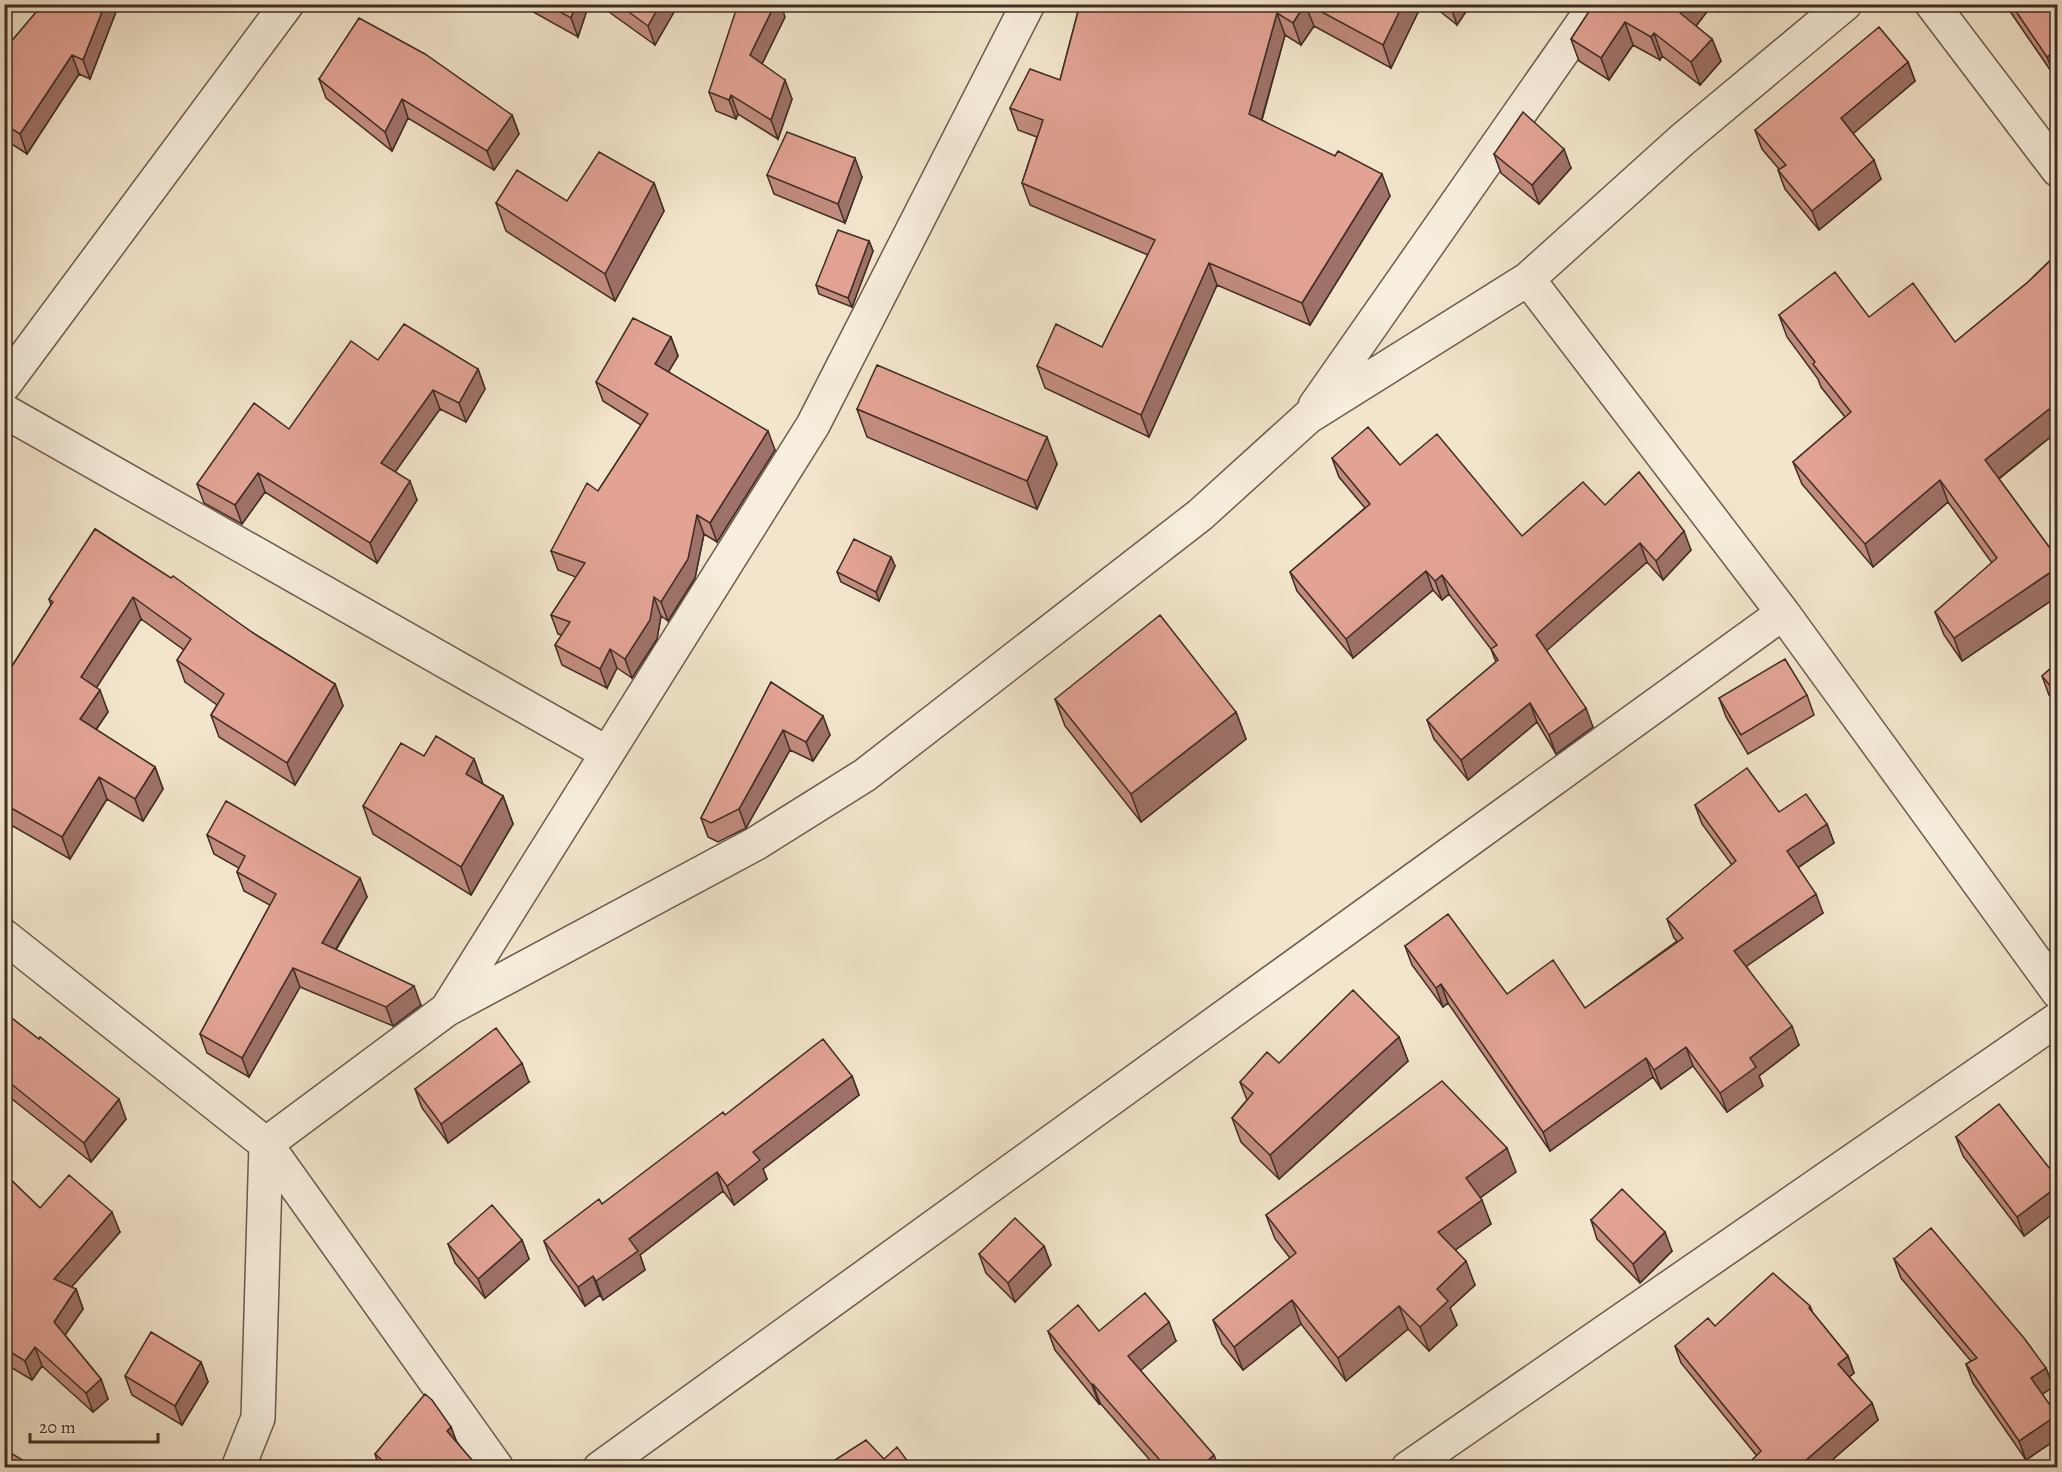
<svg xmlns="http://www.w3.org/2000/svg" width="2062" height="1472" font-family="Alegreya,serif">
	<rect width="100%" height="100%" fill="#f2e5cb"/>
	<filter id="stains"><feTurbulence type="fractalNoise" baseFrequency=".00333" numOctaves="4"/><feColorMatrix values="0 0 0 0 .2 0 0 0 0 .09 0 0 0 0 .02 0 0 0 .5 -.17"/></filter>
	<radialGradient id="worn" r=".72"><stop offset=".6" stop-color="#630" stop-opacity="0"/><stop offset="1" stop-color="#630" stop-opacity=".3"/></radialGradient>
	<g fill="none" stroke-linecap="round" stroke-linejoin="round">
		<g stroke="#6c5b4e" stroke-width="36">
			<path id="minor" d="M1932,4L2058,170
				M1528,279L1783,613L2058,992
				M4,385L287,4
				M1315,406L1596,4
				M4,411L607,753
				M4,936L266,1144L497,1468
				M447,1009L813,425L1028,4
				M238,1468L258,1418L266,1144L446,1010L755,844L865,775L1200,515L1308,417L1528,279L1682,140L1845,4
				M600,1468L1783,613
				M1408,1468L2058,1019"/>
		</g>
		<use href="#minor" stroke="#f7eedd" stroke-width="33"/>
	</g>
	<path fill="#c28c7f" stroke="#3f2d25" stroke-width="1.5" d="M43,4H119L90,79L79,74L27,154L4,139V50Z
		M519,4H589L578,37Z
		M598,4H678V5L655,45Z
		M1080,4H1422L1391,68L1314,26L1301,45L1285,35L1262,120L1390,196L1310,325L1217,285L1149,437L1045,388L1037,366L1102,347L1148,255L1030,205L1022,183L1037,137L1018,130L1010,108L1060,80Z
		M1431,4H1471L1457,25Z
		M1594,4H1713L1696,26L1712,39L1721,61L1700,85L1662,56L1660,60L1633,45L1609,80L1579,61L1571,39Z
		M2005,4H2058V76L2055,77Z
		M785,17L762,64L792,99L778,139L738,114L736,119L716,111L709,92Z
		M1908,62L1915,81L1853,133L1881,179L1819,230L1785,189L1778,170L1779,169L1762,149L1755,130Z
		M319,79L512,115L519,134L494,170L408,118L392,151L326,98Z
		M1494,154L1571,168L1539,204L1501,173Z
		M767,175L862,177L845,223L774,194Z
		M654,183L664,211L615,301L506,231L496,203L567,201Z
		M869,241L873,251L852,307L819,294L816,285Z
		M2058,253V431L1999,479L2058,559V596L1962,661L1944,635L1935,612L1992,563L1948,502L1873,567L1802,484L1793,462L1845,417L1821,387L1818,379L1787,337L1779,315L1869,317L1955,342L2028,282Z
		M671,337L678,356L668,372L775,450L717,542L704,534L695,578L668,621L661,616L657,639L632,678L617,668L607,688L562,665L555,645L562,635L558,634L551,615L576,577L558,570L551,551L598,491L641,425L603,401L596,382Z
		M378,360L478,369L485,389L466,422L440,409L395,472L417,500L377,563L265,492L242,524L204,503L197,484L289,429Z
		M857,409L1057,464L1037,509L867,437Z
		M1332,458L1400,465L1522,536L1605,505L1691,550L1663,580L1647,562L1546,650L1593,727L1556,754L1537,722L1468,780L1434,739L1427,720L1496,662L1491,649L1449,594L1442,600L1433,590L1353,658L1297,591L1290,572L1365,508L1339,477Z
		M95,529L253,633L335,684L343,706L295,785L219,737L211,715L217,705L185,682L177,660L184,650L141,619L96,688L108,712L96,730L155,767L163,789L143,821L107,799L70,859L4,821V673L7,674L51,605L49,599Z
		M891,557L895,566L879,601L841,582L837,572Z
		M2058,662V706L2049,695L2042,676Z
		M771,682L830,735L813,761L790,750L746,828L718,842L708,837L701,818Z
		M1807,695L1814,715L1748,754L1726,717L1719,698Z
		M1055,699L1236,712L1246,739L1141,822L1065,726Z
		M424,756L474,759L483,784L503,796L513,824L471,895L373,834L363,806Z
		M1695,805L1779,812L1827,824L1834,843L1798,868L1823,913L1746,966L1799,1045L1759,1076L1763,1086L1727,1112L1693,1066L1661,1089L1653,1077L1550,1151L1448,1003L1443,1007L1412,965L1405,946L1507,994L1585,1008L1677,941L1674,938L1667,919L1732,865L1702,824Z
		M207,835L360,878L367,897L336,950L421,1005L393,1026L300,987L249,1077L207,1053L200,1034L270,905L244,891L237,872L239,868L214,854Z
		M4,1012L126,1119L91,1162L7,1095L4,1098Z
		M1399,1037L1408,1061L1279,1179L1241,1142L1232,1118L1247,1100L1240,1082L1279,1063Z
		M852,1076L859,1095L763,1169L767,1179L734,1205L723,1191L640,1255L645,1270L603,1300L600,1295L585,1306L551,1260L544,1241L602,1204L725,1115Z
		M529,1082L448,1143L422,1108L415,1089Z
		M1956,1137L2058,1179V1210L2024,1236L1963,1156Z
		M1516,1172L1480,1198L1491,1224L1455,1250L1475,1285L1450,1308L1457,1325L1429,1351L1408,1329L1346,1381L1301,1324L1243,1370L1222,1344L1213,1320L1290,1258L1275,1239L1266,1215Z
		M4,1173L40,1208L120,1232L71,1287L76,1289L83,1309L65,1335L101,1379L108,1399L93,1412L42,1366L32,1380L4,1363Z
		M1591,1220L1672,1251L1640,1283L1597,1239Z
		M522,1240L529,1259L485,1298L455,1263L448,1244Z
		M1044,1246L1051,1265L1015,1302L986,1273L979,1254Z
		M1894,1259L2046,1368L2053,1387L2042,1394L2058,1417V1438L2026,1460L1973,1383L1966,1364L1971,1361L1901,1278Z
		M1810,1306L1813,1313L1848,1356L1854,1373L1849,1377L1872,1403L1878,1420L1824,1467H1745L1757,1456L1681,1363L1675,1346L1715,1326Z
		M1048,1331H1099L1176,1341L1140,1370L1219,1467H1156L1100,1403L1099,1404L1055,1350Z
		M201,1362L208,1382L182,1425L132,1395L125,1376Z
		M451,1427L457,1443L478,1467H379L375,1454Z"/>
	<path fill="#9e7268" stroke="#3f2d25" stroke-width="1.5" d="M105,4H119L90,79L83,60Z
		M576,4H589L578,37L571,18Z
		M660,4L678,5L655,45L648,26Z
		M775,4H781L785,17L757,74L750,55Z
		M1305,4L1314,26L1301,45L1293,23Z
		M1403,4H1422L1391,68L1383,45Z
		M1450,4H1471L1457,25Z
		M1687,4H1713L1688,36L1680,13Z
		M1277,13L1285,35L1257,136L1249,114Z
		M1625,22L1633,45L1609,80L1601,58Z
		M1654,33L1662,56L1660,60L1651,37Z
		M1712,39L1721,61L1700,85L1691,62Z
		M2058,50V76L2055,77L2047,57Z
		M72,55L79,74L27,154L20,134Z
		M1908,62L1915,81L1848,138L1841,118Z
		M785,80L792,99L778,139L771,120Z
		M731,95L738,114L736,119L729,100Z
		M402,99L408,118L392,151L385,132Z
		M512,115L519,134L494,170L487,151Z
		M1564,149L1571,168L1539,204L1532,185Z
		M855,158L862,177L845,223L838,204Z
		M1874,160L1881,179L1819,230L1812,211Z
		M1382,174L1390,196L1310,325L1302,303Z
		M654,183L664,211L615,301L605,274Z
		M869,241L873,251L852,307L848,298Z
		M1209,263L1217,285L1149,437L1141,415Z
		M671,337L678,356L662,383L655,364Z
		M478,369L485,389L466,422L459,403Z
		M433,390L440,409L388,482L381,463Z
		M2058,402V431L1993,483L1985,460Z
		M768,431L775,450L717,542L710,523Z
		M1047,437L1057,464L1037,509L1027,481Z
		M258,473L265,492L242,524L235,505Z
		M1940,480L1948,502L1873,567L1865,544Z
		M410,481L417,500L377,563L370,543Z
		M697,515L704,534L695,578L668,621L661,602Z
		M1684,531L1691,550L1663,580L1656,561Z
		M1640,543L1647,562L1543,654L1536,635Z
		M891,557L895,566L879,601L876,592Z
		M2058,567V596L1962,661L1954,638Z
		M1426,571L1433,590L1353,658L1346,639Z
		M1442,575L1449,594L1442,600L1435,581Z
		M133,597L141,619L89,699L81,677Z
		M654,597L661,616L657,639L632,678L625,659Z
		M610,649L617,668L607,688L600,669Z
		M335,684L343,706L295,785L287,763Z
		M100,690L108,712L88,741L80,719Z
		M1530,703L1537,722L1468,780L1461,760Z
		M1586,708L1593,727L1556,754L1549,735Z
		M1236,712L1246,739L1141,822L1131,794Z
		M823,716L830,735L813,761L806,742Z
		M783,730L790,750L746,828L739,809Z
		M474,759L484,787L466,774Z
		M155,767L163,789L143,821L135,799Z
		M99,777L107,799L70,859L62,837Z
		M503,796L513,824L471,895L461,867Z
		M1827,824L1834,843L1794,870L1787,851Z
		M360,878L367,897L328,962L322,943Z
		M1816,894L1823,913L1741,970L1734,951Z
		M293,968L300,987L249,1077L242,1058Z
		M1441,984L1448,1003L1443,1007L1436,988Z
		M414,986L421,1005L393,1026L386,1007Z
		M1792,1026L1799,1045L1759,1076L1763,1086L1727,1112L1720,1093L1750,1058Z
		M1399,1037L1408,1061L1279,1179L1270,1155Z
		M1686,1047L1693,1066L1661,1089L1654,1070Z
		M1646,1058L1653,1077L1550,1151L1543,1132Z
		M522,1063L529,1082L448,1143L441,1124Z
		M852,1076L859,1095L763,1169L767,1179L734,1205L727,1186L753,1152Z
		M4,1086L7,1095L4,1098Z
		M119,1099L126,1119L91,1162L84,1143Z
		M1507,1148L1516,1172L1474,1202L1466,1178Z
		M717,1172L723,1191L640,1255L645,1270L603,1300L596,1281L629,1239Z
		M2058,1186V1210L2024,1236L2017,1217Z
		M1482,1200L1491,1224L1447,1256L1438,1232Z
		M112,1212L120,1232L61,1299L54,1279Z
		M1665,1232L1672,1251L1640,1283L1633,1264Z
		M522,1240L529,1259L485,1298L478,1279Z
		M1044,1246L1051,1265L1015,1302L1008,1283Z
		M1466,1261L1475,1285L1450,1308L1457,1325L1429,1351L1420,1327L1437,1289Z
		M593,1276L600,1295L585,1306L578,1287Z
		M76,1289L83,1309L61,1341L54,1322Z
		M1292,1300L1301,1324L1243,1370L1234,1347Z
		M1399,1306L1408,1329L1346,1381L1338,1358Z
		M1169,1322L1176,1341L1135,1375L1128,1356Z
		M35,1347L42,1366L32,1380L25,1361Z
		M1848,1356L1854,1373L1844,1381L1838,1364Z
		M201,1362L208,1382L182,1425L175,1406Z
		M2046,1368L2053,1387L2038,1397L2031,1378Z
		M101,1379L108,1399L93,1412L86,1393Z
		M1093,1384L1100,1403L1099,1404L1092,1385Z
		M1872,1403L1878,1420L1824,1467H1798Z
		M2057,1415L2058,1417V1438L2026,1460L2019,1441Z
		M451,1427L458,1446L447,1431Z
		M1214,1455L1219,1467H1200Z
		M24,1461L26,1467H20Z"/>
	<path fill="#e2a394" stroke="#3f2d25" stroke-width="1.5" d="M43,4H105L83,60L72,55L20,134L4,124V50Z
		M546,4H576L571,18Z
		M618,4H660L648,26Z
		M738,4H775L750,55L785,80L771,120L731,95L729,100L709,92Z
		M1080,4H1305L1293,23L1277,13L1249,114L1335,156L1338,151L1382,174L1302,303L1209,263L1141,415L1037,366L1056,324L1102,347L1155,240L1022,183L1043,120L1010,108L1030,69L1060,80Z
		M1307,4H1403L1383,45Z
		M1594,4H1687L1680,13L1712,39L1691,62L1654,33L1651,37L1625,22L1601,58L1571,39Z
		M2011,4H2058V50L2047,57Z
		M359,18L425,54L512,115L487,151L402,99L385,132L319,79Z
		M1879,27L1908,62L1841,118L1874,160L1812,211L1778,170L1786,165L1755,130Z
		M1523,112L1564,149L1532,185L1494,154Z
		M787,132L855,158L838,204L767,175Z
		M599,152L654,183L605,274L496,203L517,170L567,201Z
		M838,230L869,241L848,298L816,285Z
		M2058,253V325L2056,327L2058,329V402L1985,460L2058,559V567L1954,638L1935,612L1997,558L1940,480L1865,544L1793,462L1851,412L1813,364L1815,362L1779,315L1835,272L1869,317L1913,283L1955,342L2028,282Z
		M633,318L671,337L655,364L768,431L710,523L697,515L688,559L661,602L654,597L650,620L625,659L610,649L600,669L555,645L570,622L551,615L585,563L551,551L587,483L598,491L648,414L596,382Z
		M404,324L478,369L459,403L433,390L381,463L410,481L370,543L258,473L235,505L197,484L254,403L289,429L351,341L378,360Z
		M877,365L1047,437L1027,481L857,409Z
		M1368,427L1400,465L1437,434L1522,536L1583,482L1605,505L1639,472L1684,531L1656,561L1640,543L1536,635L1586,708L1549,735L1530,703L1461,760L1427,720L1498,660L1491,649L1497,645L1442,575L1435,581L1426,571L1346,639L1290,572L1370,504L1332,458Z
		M95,529L171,578L173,576L253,633L335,684L287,763L211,715L224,694L177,660L191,639L133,597L81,677L100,690L80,719L155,767L135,799L99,777L62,837L4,804V673L7,674L53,602L49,599Z
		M854,539L891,557L876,592L837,572Z
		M1160,615L1236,712L1131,794L1055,699Z
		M1785,659L1807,695L1741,735L1719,698Z
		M2058,662V695L2042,676Z
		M771,682L823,716L806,742L783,730L739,809L711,823L701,818Z
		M436,736L474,759L466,774L503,796L461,867L363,806L401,743L424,756Z
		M1747,768L1779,812L1806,794L1827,824L1787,851L1816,894L1734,951L1792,1026L1750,1058L1756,1067L1720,1093L1686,1047L1654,1070L1646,1058L1543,1132L1441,984L1436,988L1405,946L1448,914L1507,994L1553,960L1585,1008L1683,938L1667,919L1736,861L1695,805Z
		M226,801L360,878L322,943L414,986L386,1007L293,968L242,1058L200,1034L276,894L237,872L245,856L207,835Z
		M1353,990L1399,1037L1270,1155L1232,1118L1253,1093L1240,1082L1267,1052L1279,1063Z
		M4,1012L39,1039L40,1037L119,1099L84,1143L4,1078Z
		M496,1028L522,1063L441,1124L415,1089Z
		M823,1039L852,1076L753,1152L760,1160L727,1186L717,1172L629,1239L638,1251L596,1281L593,1276L578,1287L544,1241L599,1199L602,1204L723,1112L725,1115Z
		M1442,1081L1507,1148L1466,1178L1482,1200L1438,1232L1466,1261L1437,1289L1448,1301L1420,1327L1399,1306L1338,1358L1292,1300L1234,1347L1213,1320L1296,1253L1266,1215Z
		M1999,1104L2058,1179V1186L2017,1217L1956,1137Z
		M4,1173L40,1208L69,1175L112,1212L54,1279L76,1289L54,1322L101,1379L86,1393L35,1347L25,1361L4,1348Z
		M1622,1189L1665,1232L1633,1264L1591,1220Z
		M492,1205L522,1240L478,1279L448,1244Z
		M1015,1218L1044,1246L1008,1283L979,1254Z
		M1931,1228L2024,1338L2046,1368L2031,1378L2057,1415L2019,1441L1966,1364L1977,1358L1894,1259Z
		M1773,1273L1810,1306L1809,1308L1848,1356L1838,1364L1872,1403L1798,1467H1745L1761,1451L1675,1346L1708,1318L1715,1326Z
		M1145,1293L1169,1322L1128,1356L1214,1455L1200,1467H1166L1093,1384L1092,1385L1048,1331L1078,1305L1099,1331Z
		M151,1332L201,1362L175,1406L125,1376Z
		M425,1394L432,1400L451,1427L447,1431L478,1467H390L375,1454Z
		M866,1440L884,1459L897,1447L912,1467H824Z
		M4,1449L24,1461L20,1467H4Z"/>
	<rect width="2062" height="1472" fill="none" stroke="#f2e5cb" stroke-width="24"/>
	<rect x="6" y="6" width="2050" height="1460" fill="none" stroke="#3f2d25" stroke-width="3"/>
	<rect x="12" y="12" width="2038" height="1448" fill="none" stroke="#3f2d25" stroke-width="1.5"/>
	<path d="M30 1433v9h128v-9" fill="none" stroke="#3f2d25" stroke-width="3"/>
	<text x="39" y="1433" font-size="18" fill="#3f2d25" stroke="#f7eedd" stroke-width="4.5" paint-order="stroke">20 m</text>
	<rect width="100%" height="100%" filter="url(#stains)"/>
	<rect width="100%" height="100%" fill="url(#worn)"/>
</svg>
